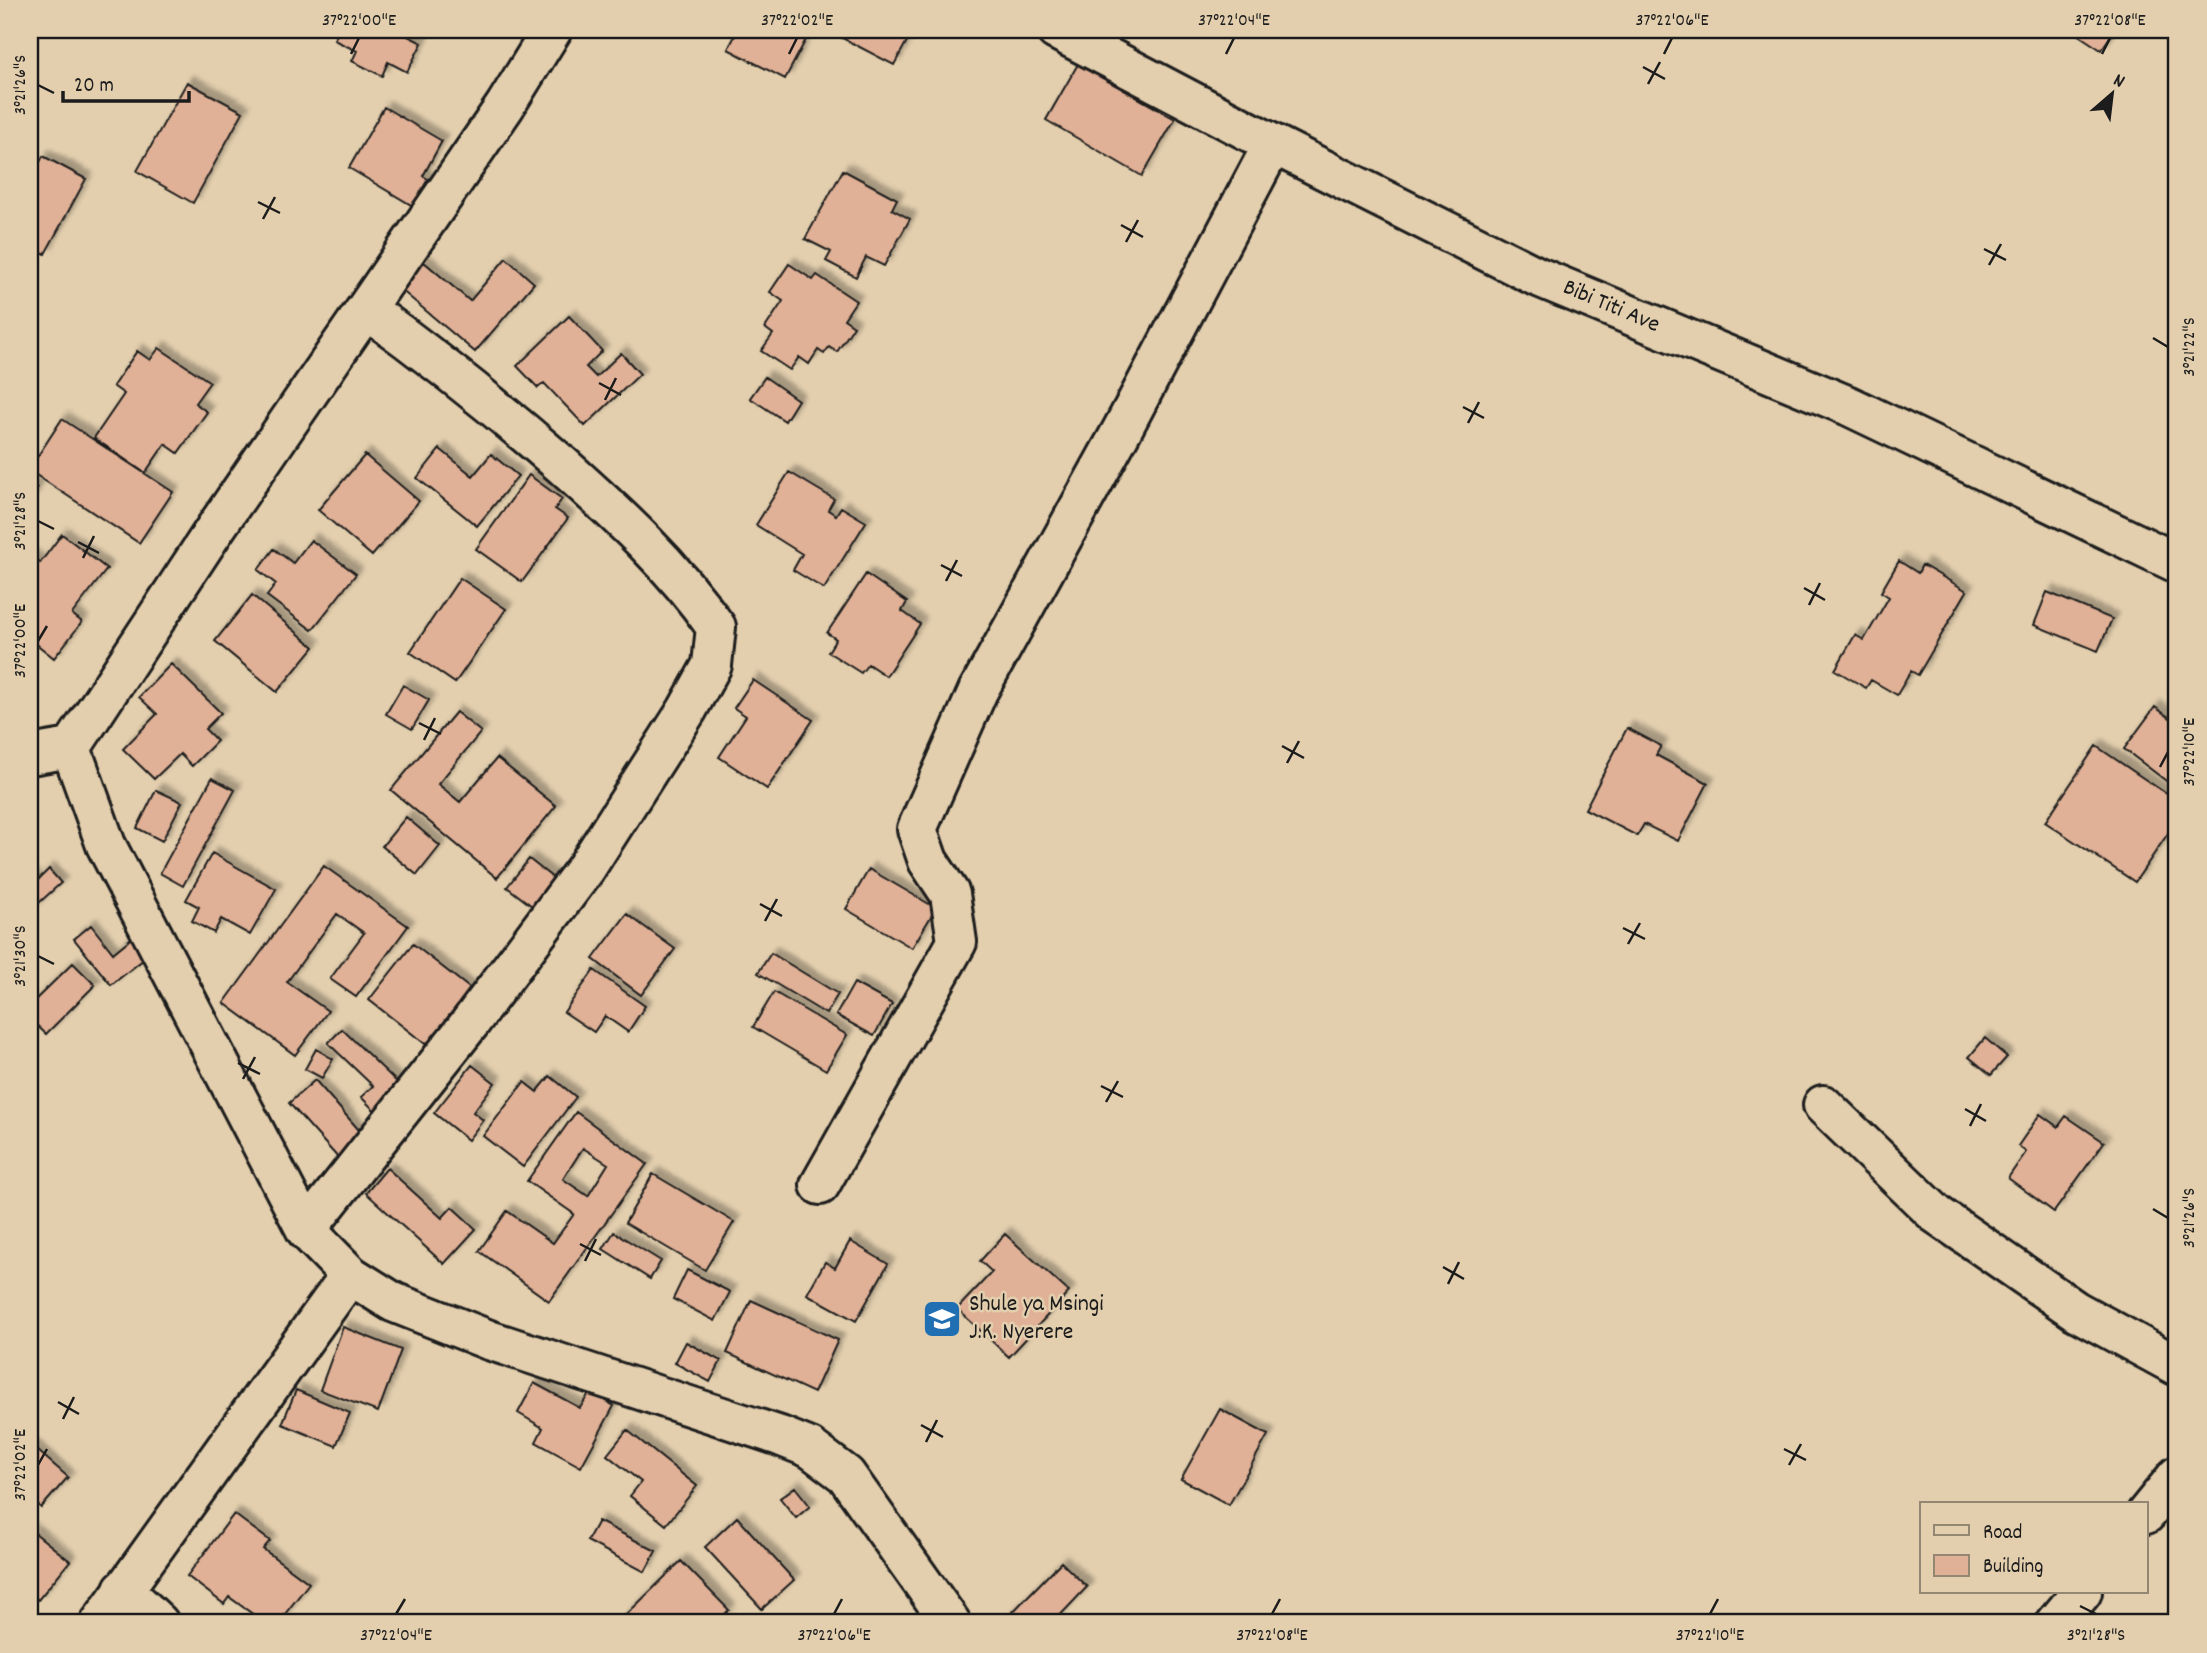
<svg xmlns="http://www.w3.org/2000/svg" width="2207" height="1653" font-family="Dekko,sans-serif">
	<defs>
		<filter id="shadow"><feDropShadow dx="6" dy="-6" stdDeviation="2" flood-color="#0004"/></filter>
	</defs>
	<rect width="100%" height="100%" fill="#e3cfae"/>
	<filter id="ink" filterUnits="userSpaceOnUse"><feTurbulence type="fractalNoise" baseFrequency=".0143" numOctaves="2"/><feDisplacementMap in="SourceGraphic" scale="14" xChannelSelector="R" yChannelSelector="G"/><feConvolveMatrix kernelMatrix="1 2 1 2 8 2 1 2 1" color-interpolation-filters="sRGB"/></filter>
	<g filter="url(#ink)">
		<path fill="#e0b196" stroke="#1c1c1c" stroke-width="2" fill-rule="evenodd" filter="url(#shadow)" d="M339,30H396L422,43L407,72L388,62L382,76L352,61L357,51L334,40Z
			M738,30H811L785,79L728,49Z
			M827,30H913L894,65Z
			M2071,30H2115L2101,50Z
			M1078,64L1175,119L1142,176L1046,120Z
			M187,82L243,112L193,203L137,171Z
			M384,107L442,141L423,176L428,179L413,206L349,168Z
			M43,156L86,179L45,254L30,246V181Z
			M843,170L897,199L892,209L910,219L884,266L866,257L856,277L826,261L831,252L805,239Z
			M506,258L534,283L475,352L400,289L424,262L470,301Z
			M789,264L813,280L817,275L856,301L844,319L854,326L837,352L829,347L824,354L818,350L809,364L799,357L790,370L761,351L773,334L765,328L783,301L770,292Z
			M569,316L602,351L586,367L596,377L621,353L640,374L585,426L544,383L538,388L517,366Z
			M159,348L210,382L195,403L207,412L178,453L165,444L145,473L94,438L124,394L113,386L137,351L150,360Z
			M765,377L798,400L785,421L750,398Z
			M62,419L173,492L139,543L30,471V468Z
			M440,449L473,476L491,454L518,476L477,526L417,478Z
			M365,455L419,501L372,556L318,510Z
			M789,472L834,499L828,510L836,515L841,507L866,522L824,589L793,570L802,554L756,525Z
			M529,475L562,499L555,509L568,518L522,582L476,549Z
			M30,483L37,488L30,501Z
			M62,534L107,569L72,614L82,622L54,658L30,639V555L40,563Z
			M311,540L356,574L312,630L267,596L276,584L258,570L274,549L293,563Z
			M1899,561L1918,573L1922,565L1967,591L1918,675L1911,671L1897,695L1871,680L1866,688L1835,670L1855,635L1864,640L1889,597L1881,592Z
			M866,574L907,602L902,611L920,624L886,676L868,664L861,673L828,652L836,639L827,633Z
			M460,578L506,609L455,683L410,652Z
			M2047,592L2112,619L2098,651L2034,625Z
			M252,595L314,647L277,692L215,641Z
			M171,664L221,713L205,729L217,741L192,766L180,754L154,779L123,749L157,714L139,697Z
			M753,680L813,720L767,789L719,757L746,716L734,708Z
			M403,685L429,700L412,729L386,714Z
			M2155,707L2177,723V771L2169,783L2124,749Z
			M456,712L481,732L438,784L460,802L497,758L556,806L497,878L391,790Z
			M1627,728L1661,746L1656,755L1708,783L1678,841L1644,824L1637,836L1585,809Z
			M2096,746L2177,801V820L2135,882L2045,822Z
			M212,778L235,790L183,886L160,873Z
			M156,790L182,802L162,841L137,828Z
			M406,817L440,846L417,875L382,846Z
			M212,853L276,889L250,935L221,919L214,933L192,921L199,907L186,900Z
			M529,859L558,882L536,909L507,887Z
			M324,866L408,926L356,997L330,979L364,933L337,914L287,982L328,1011L295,1055L224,1003Z
			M49,869L61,883L31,910L30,875L36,882Z
			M869,869L936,908L912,948L846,909Z
			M627,914L675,949L641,995L593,959Z
			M91,925L113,953L134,936L149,955L111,985L74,939Z
			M413,944L477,994L433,1050L369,1000Z
			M771,953L838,994L826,1014L758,973Z
			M73,963L95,985L46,1034L30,1019V1005Z
			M594,970L645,1006L628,1032L605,1016L594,1032L564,1012Z
			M854,983L892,1004L874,1036L836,1015Z
			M774,992L847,1035L826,1070L753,1027Z
			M342,1029L402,1087L377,1113L361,1097L373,1086L328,1043Z
			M1985,1038L2007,1057L1991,1075L1969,1057Z
			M316,1049L333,1059L322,1078L305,1069Z
			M472,1065L495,1083L473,1112L483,1120L468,1140L434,1113Z
			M550,1076L576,1097L523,1167L483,1136L524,1082L537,1092Z
			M315,1080L366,1138L340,1160L289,1103Z
			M576,1112L647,1164L549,1301L479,1251L507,1211L553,1243L574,1214L527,1181ZM583,1148L608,1164L588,1196L563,1179Z
			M2040,1114L2058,1127L2066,1116L2104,1142L2054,1212L2008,1178L2026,1152L2018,1146Z
			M387,1168L442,1218L452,1207L476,1229L444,1264L366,1193Z
			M653,1174L734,1222L705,1270L625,1223Z
			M614,1232L661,1261L650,1279L603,1249Z
			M1005,1234L1069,1292L1009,1357L957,1309L992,1272L980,1261Z
			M850,1241L888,1264L856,1321L807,1294L825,1262L835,1268Z
			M687,1270L730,1292L715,1321L673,1299Z
			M751,1300L838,1340L814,1393L727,1353Z
			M343,1327L401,1350L378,1412L320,1390Z
			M686,1342L721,1361L710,1382L675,1363Z
			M534,1383L580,1408L590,1392L614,1406L581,1467L536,1442L543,1428L518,1413Z
			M296,1390L350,1413L336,1446L282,1424Z
			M1220,1409L1268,1435L1229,1505L1181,1479Z
			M627,1430L697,1486L666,1525L630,1496L641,1482L607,1455Z
			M30,1444L68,1477L41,1508L30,1498Z
			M795,1487L810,1506L796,1518L780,1498Z
			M234,1514L270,1541L263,1549L309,1583L278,1623H265L229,1597L224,1604L187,1576Z
			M737,1517L794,1580L762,1609L705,1547Z
			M598,1521L656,1551L645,1572L587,1541Z
			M30,1529L70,1561L38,1600L30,1593Z
			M681,1561L729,1610L716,1623H618Z
			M1061,1562L1087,1587L1053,1623H1011L1006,1619Z"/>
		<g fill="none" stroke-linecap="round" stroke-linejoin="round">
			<g stroke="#1c1c1c" stroke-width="44">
				<path id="minor" d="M552,30L505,106L215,529L71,748L106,845L306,1230L350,1275L393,1302L489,1340L780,1436L810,1448L846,1475L951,1623
					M1056,30L1273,144L1536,276L1849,406L2177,563
					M30,755L71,748
					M1823,1105L1936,1214L2076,1311L2177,1366
					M820,1185L957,942L950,894L928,861L917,829L978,691L1122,430L1273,144
					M306,1230L470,1023L586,868L687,710L712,665L716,627C672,564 619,516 562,465C499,410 434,358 366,309
					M2146,1514L2177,1476
					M123,1589L159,1623
					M100,1623L350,1275
					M2056,1623L2082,1592"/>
			</g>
			<use href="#minor" stroke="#e3cfae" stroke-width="38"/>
		</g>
	</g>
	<path fill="none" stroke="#1c1c1c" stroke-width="2.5" d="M351,54L359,38M789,54L797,38M1226,54L1234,38M1664,54L1672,38M2102,54L2110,38M1643,67L1665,79M1648,84L1660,62M38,85L54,93M258,202L280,213M263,219L275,197M1121,225L1143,237M1126,242L1138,220M1984,249L2006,260M1989,265L2001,244M2153,338L2168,347M599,383L621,395M605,400L616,378M1463,407L1484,418M1468,423L1479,402M38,521L54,529M78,542L99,553M83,558L94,536M941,565L962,576M946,581L957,560M1804,588L1825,600M1809,605L1820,583M38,641L47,626M419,723L441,734M424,740L435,718M1282,746L1304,758M1287,763L1299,741M2160,767L2168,752M760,904L782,916M765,921L777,899M1623,928L1645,939M1628,944L1640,923M38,956L54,964M238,1063L260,1074M243,1079L255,1057M1101,1086L1123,1097M1106,1102L1118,1081M1965,1109L1986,1121M1970,1126L1981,1104M2153,1209L2168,1218M580,1244L601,1255M585,1261L596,1239M1443,1267L1464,1279M1448,1284L1459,1262M58,1402L79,1414M63,1419L74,1397M921,1425L943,1437M926,1442L937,1420M1784,1449L1806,1460M38,1465L47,1449M1789,1465L1801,1444M2080,1606L2096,1614M396,1614L405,1599M834,1614L842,1599M1272,1614L1280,1599M1710,1614L1718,1599"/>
	<defs>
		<g id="school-square" transform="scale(2.0125)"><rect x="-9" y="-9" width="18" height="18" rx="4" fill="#1f6fb2" stroke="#e3cfae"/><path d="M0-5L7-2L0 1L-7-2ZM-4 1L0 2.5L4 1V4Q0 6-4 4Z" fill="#fff"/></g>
	</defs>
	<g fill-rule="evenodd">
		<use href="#school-square" x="942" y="1319"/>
	</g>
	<g text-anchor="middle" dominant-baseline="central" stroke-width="5" stroke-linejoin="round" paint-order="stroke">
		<g font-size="24" fill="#1c1c1c" stroke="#e3cfae">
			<text transform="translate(1611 307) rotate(23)">Bibi Titi Ave</text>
		</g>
		<g font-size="24" fill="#1c1c1c" stroke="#e3cfae" text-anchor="start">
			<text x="969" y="1305">Shule ya Msingi<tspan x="969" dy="28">J.K. Nyerere</tspan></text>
		</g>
	</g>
	<rect width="2207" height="1653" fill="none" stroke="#e3cfae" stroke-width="77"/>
	<rect x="1920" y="1502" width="228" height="91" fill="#e3cfae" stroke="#938774" stroke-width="2"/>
	<rect x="1934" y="1525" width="35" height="10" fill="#e3cfae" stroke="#938774" stroke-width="2"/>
	<text x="1983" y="1538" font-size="21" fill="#1c1c1c">Road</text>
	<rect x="1934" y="1555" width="35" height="21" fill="#e0b196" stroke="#938774" stroke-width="2"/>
	<text x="1983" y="1572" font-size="21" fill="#1c1c1c">Building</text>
	<g transform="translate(2112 94) rotate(28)" stroke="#e3cfae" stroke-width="5" paint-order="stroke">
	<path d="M0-5L12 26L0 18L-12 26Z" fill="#1c1c1c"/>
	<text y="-10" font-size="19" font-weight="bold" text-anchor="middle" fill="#1c1c1c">N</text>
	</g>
	<path d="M63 91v10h126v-10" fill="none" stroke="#1c1c1c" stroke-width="3.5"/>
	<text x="74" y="91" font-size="21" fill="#1c1c1c" stroke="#e3cfae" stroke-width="5" paint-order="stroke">20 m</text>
	<rect x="38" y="38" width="2130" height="1576" fill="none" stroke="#1c1c1c" stroke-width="2.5"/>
	<g font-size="18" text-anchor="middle" fill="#1c1c1c">
		<text x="359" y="25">37°22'00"E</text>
		<text x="797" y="25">37°22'02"E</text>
		<text x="1234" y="25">37°22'04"E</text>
		<text x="1672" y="25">37°22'06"E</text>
		<text x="2110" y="25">37°22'08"E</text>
		<text transform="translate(19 85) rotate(-90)" y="6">3°21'26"S</text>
		<text transform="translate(2188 347) rotate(-90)" y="6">3°21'22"S</text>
		<text transform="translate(19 521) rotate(-90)" y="6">3°21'28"S</text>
		<text transform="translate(19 641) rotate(-90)" y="6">37°22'00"E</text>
		<text transform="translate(2188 752) rotate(-90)" y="6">37°22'10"E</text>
		<text transform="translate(19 956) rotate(-90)" y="6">3°21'30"S</text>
		<text transform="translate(2188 1218) rotate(-90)" y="6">3°21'26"S</text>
		<text transform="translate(19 1465) rotate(-90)" y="6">37°22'02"E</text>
		<text x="396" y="1640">37°22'04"E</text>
		<text x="834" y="1640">37°22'06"E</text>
		<text x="1272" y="1640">37°22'08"E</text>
		<text x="1710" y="1640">37°22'10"E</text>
		<text x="2096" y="1640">3°21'28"S</text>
	</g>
</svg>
